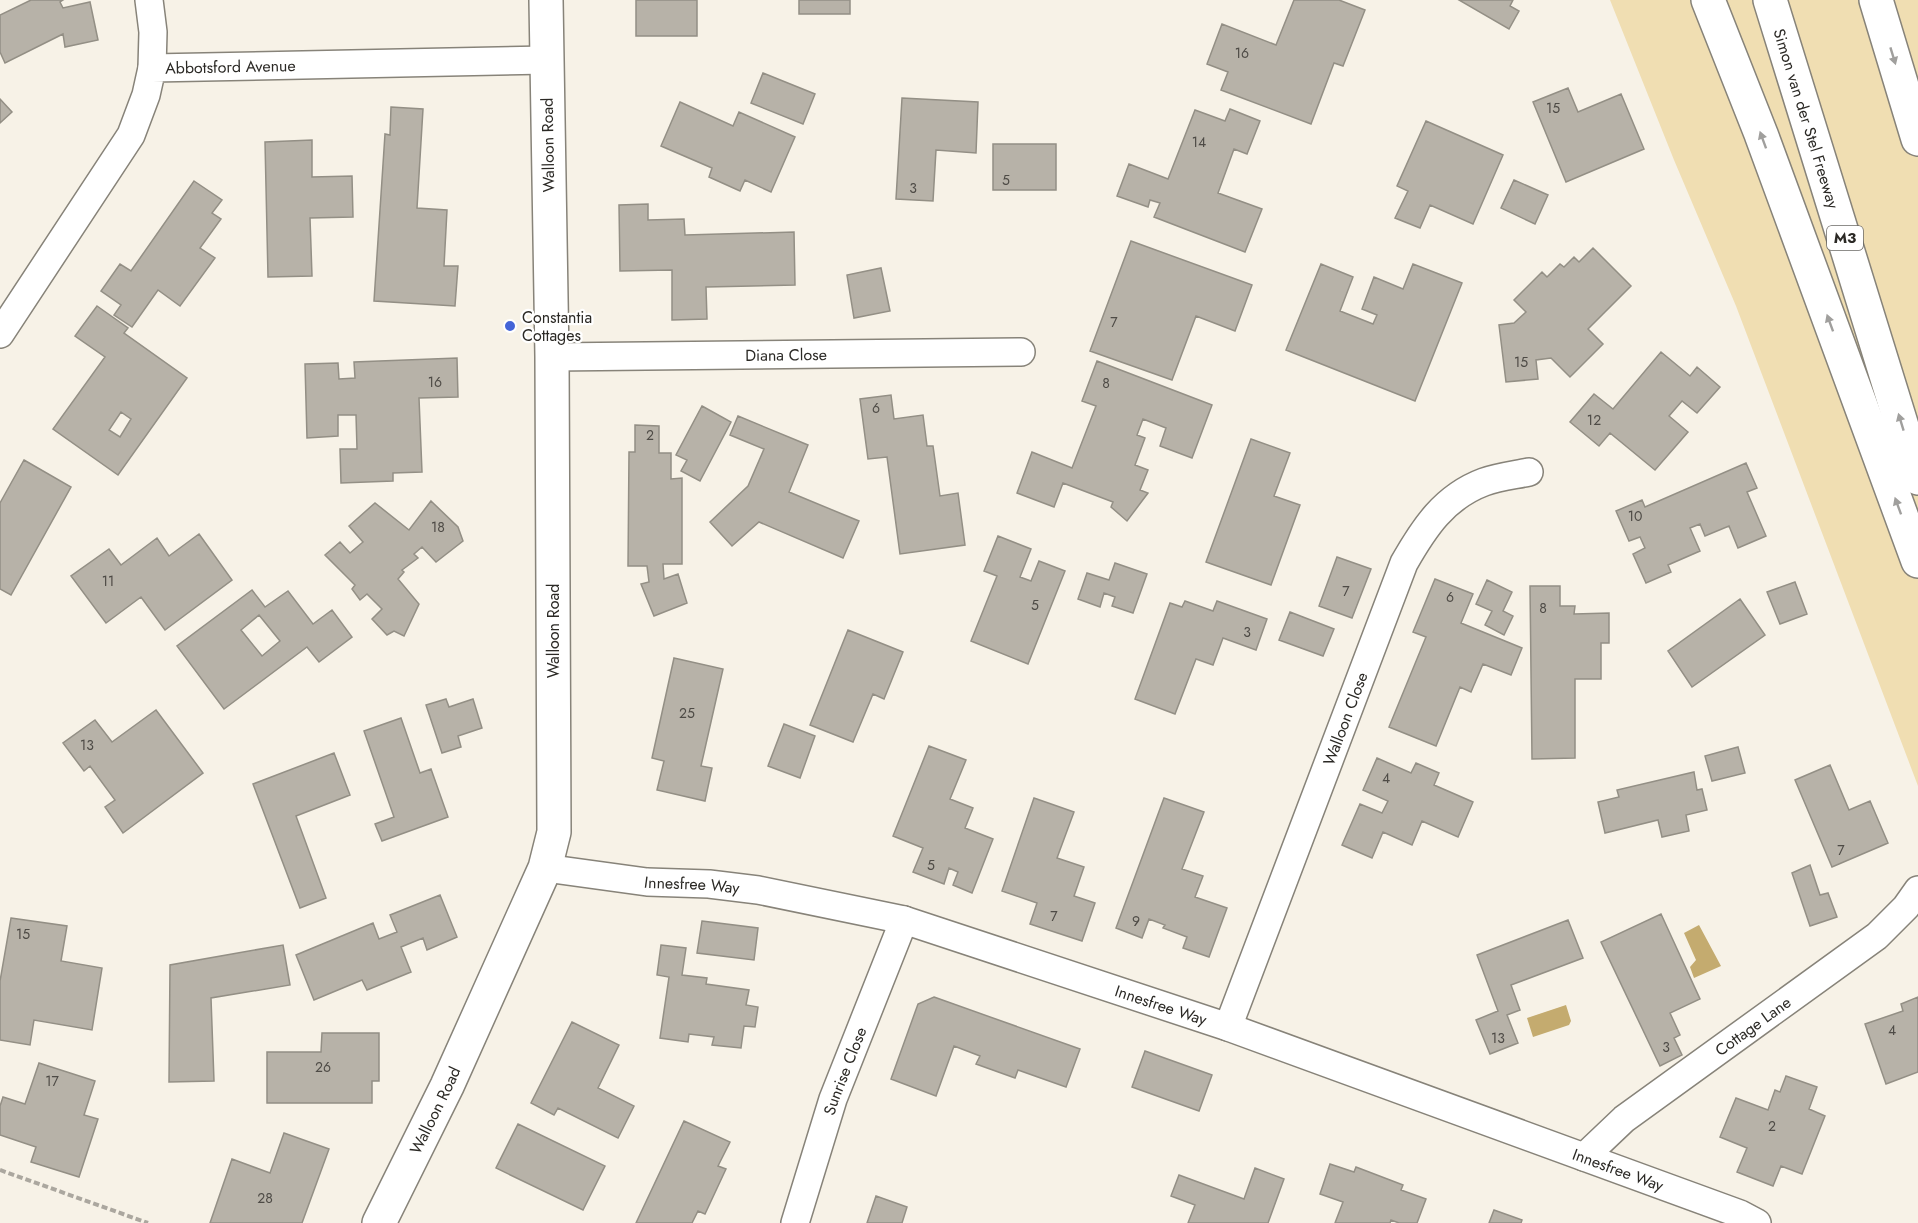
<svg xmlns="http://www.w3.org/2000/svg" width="1918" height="1223" font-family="Jost,sans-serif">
	<rect width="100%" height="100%" fill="#f7f2e7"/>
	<path fill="#f0deb2" d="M1610,0H1918V786L1736,306L1674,160Z"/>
	<path fill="#c4ab6f" d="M1699,925L1721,966L1694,978L1690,967L1696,960L1684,933Z
		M1566,1005L1571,1021L1569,1025L1533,1037L1527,1018Z"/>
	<path fill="#b7b2a8" stroke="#938f85" stroke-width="1.5" fill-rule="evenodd" d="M31,0H63L60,2L63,8L90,2L98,40L65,47L63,34L5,63L0,52V15Z
		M636,0H697V36H636Z
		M799,0H850V14H799Z
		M1294,0H1339L1365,10L1343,66L1334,63L1311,124L1221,90L1228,72L1207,64L1222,24L1276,45Z
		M1459,0H1513L1510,6L1519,11L1509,29Z
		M763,73L815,94L803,124L751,103Z
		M1568,88L1578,112L1621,94L1644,149L1566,182L1533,102Z
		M902,98L978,102L976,153L936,150L933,201L896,199Z
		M0,99L12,112L0,123Z
		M680,102L733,126L739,112L795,137L771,192L745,180L740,191L709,177L712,168L661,146Z
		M391,107L423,109L417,208L447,210L444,266H458L455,306L374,301L385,134L390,135Z
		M1230,109L1260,121L1247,154L1234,149L1218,193L1262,209L1245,252L1154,217L1160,203L1150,200L1148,207L1117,196L1129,164L1168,179L1195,110L1225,121Z
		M1426,121L1503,155L1473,224L1430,205L1420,228L1395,218L1408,191L1397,186Z
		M312,140V177L352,176L353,217L310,218L312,276L268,277L265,142Z
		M993,144H1056V190H993Z
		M1514,180L1548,195L1535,224L1501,208Z
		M194,181L222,200L212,213L221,219L200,248L215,258L180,306L158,290L132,327L114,315L121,305L101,291L120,264L131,271Z
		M648,204V220L684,219L685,235L794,232L795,285L706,287L707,319L672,320V270L620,271L619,205Z
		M1131,241L1252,285L1235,331L1196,316L1172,380L1090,351Z
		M1593,248L1631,286L1588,329L1603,344L1570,377L1551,358L1536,360L1538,379L1506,382L1499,325L1514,323L1526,312L1514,300L1542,272L1547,277L1560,264L1564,267L1574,257L1579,262Z
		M1321,264L1353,277L1340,311L1373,324L1377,315L1362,309L1374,277L1403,289L1413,264L1462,283L1415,401L1286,350Z
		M881,268L890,311L854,318L847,275Z
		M97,306L128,328L124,333L187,378L118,475L53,429L105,357L75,336ZM121,412L131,419L120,437L109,430Z
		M1661,352L1690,376L1697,367L1720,387L1697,413L1682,401L1669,416L1688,432L1655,470L1610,433L1599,446L1570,422L1594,394L1613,409Z
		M457,358L458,397L419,398L422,472L393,473V481L341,483L340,449H357L356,415H338V436L307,438L305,364L338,363L339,379L355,378L354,362Z
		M1097,361L1212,405L1192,458L1160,446L1166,428L1143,419L1137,435L1145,438L1135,465L1148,470L1140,490L1148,493L1127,521L1111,507L1113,502L1063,483L1054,507L1017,493L1032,452L1072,468L1096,406L1082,401Z
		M891,395L894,419L923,415L927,446H933L940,496L958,493L965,545L900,554L887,457L868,459L860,399Z
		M702,406L731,422L700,481L681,471L687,460L676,455Z
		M738,416L808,445L789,492L859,521L843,558L759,522L732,546L710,522L748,486L764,449L730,435Z
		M635,425L659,426V453H671V479L682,478V564H663L664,579L678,574L687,603L654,616L641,584L649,582L647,566H628L629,452H635Z
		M1251,439L1290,453L1274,496L1300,505L1271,585L1206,562Z
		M24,460L71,487L11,595L0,589V503Z
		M1746,463L1757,488L1747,492L1766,536L1738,548L1729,526L1705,536L1700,524L1690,528L1700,551L1668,565L1671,572L1646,583L1633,554L1645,548L1640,537L1629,541L1616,511L1642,500L1645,507Z
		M431,501L458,527L463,541L436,562L422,547L414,554L418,558L402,570L404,572L398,579L419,604L404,636L394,631L387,635L372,619L382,609L367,594L360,600L352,589L355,585L325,555L340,542L350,553L363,542L349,526L375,503L409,530Z
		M199,534L232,580L165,630L141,597L106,623L71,576L109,549L121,565L157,538L169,556Z
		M998,536L1031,549L1020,577L1031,581L1039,561L1065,571L1028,664L971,641L997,576L984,571Z
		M1337,557L1371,569L1352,618L1319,606Z
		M1115,563L1147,574L1133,613L1112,606L1115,597L1104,593L1100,607L1078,599L1087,573L1109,580Z
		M1435,579L1473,594L1461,623L1522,648L1511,675L1483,664L1471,692L1460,687L1436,746L1389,727L1426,637L1413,632Z
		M1487,580L1512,592L1503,611L1513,616L1504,635L1485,625L1492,611L1476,604Z
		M1795,582L1807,614L1780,624L1767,592Z
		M1530,586H1560V606H1575L1574,614L1609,613V643H1601V679H1575V758L1532,759Z
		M252,590L265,607L288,591L313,624L332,610L352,637L319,662L307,647L224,709L177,646ZM259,615L280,641L262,656L241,630Z
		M1740,599L1765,635L1692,687L1668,651Z
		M1185,601L1213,611L1217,601L1267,619L1256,650L1223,638L1213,665L1196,659L1175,714L1135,699L1170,603L1182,607Z
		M1290,612L1334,629L1323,656L1279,640Z
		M848,630L903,652L884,699L873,694L853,742L810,725Z
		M674,658L723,669L701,766L712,768L705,801L657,790L664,761L652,758Z
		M446,699L449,707L473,699L482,728L458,736L461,747L442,753L426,705Z
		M156,710L203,773L123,833L105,807L115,800L90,766L84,771L63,743L95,720L112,742Z
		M401,718L420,773L431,769L448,817L382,841L375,824L394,817L364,731Z
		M784,724L815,736L800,778L768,766Z
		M929,746L966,760L950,799L973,808L965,828L993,839L972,893L953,885L958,872L949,868L944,884L913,872L923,848L893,836Z
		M1738,747L1745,773L1712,781L1705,756Z
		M334,753L350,795L296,816L326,898L300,908L253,784Z
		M1377,758L1411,773L1416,763L1439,773L1434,785L1473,802L1458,837L1422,821L1412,845L1383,832L1372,858L1342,845L1360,804L1382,813L1388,801L1363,790Z
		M1830,765L1849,810L1870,801L1888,843L1832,867L1795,780Z
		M1694,772L1697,790L1702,789L1707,810L1686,815L1689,831L1662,837L1658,820L1605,833L1598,802L1619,797L1617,790Z
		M1034,798L1074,812L1057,858L1084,867L1074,896L1095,903L1082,941L1030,924L1037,903L1002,891Z
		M1164,798L1204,812L1182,869L1203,876L1195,897L1227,908L1209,957L1183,948L1187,937L1163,928L1165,925L1149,919L1142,938L1116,928Z
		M1810,865L1820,895L1828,893L1837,917L1810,926L1792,873Z
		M440,895L457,937L427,950L423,938L401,947L411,972L367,990L362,980L314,1000L296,955L373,923L379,939L397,932L390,915Z
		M1661,914L1700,999L1670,1013L1680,1035L1674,1038L1682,1055L1660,1066L1601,942Z
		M11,918L67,926L61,961L102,968L92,1030L34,1020L30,1045L0,1040V981Z
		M1568,920L1583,958L1511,985L1520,1010L1507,1015L1518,1043L1490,1054L1476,1020L1498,1011L1477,955Z
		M702,921L758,928L754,960L697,953Z
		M283,945L290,985L211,998L214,1081L169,1082L170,965Z
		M661,945L686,948L682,975L707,978L706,984L749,990L746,1005L758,1007L755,1027L744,1026L741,1048L712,1045L714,1037L689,1034L688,1042L660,1038L669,977L657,975Z
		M934,997L1080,1049L1066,1087L1018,1070L1015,1078L976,1064L980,1056L954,1046L936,1096L891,1079L918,1004Z
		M1918,997V1072L1886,1084L1865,1024L1903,1011L1901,1004Z
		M572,1022L619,1045L598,1088L634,1106L618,1138L558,1108L554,1115L531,1103Z
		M322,1033H379V1081H372V1103H267V1052H321Z
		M1145,1051L1212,1075L1199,1111L1132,1087Z
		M39,1063L95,1081L84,1115L98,1119L79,1177L31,1162L36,1147L0,1135V1106L3,1097L25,1104Z
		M1786,1076L1817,1087L1809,1109L1825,1116L1802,1174L1781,1166L1773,1186L1737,1172L1747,1148L1720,1137L1736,1098L1768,1110L1775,1090L1780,1092Z
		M684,1121L730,1142L718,1166L726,1169L705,1214L698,1211L692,1223H636Z
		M518,1124L605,1166L583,1210L496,1168Z
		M284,1133L329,1149L302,1223H210L232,1159L270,1173Z
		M1330,1164L1354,1172L1356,1167L1403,1185L1401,1190L1426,1199L1417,1223H1399L1391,1220L1390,1223H1335L1343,1202L1320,1194Z
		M1255,1168L1284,1179L1268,1223H1188L1195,1205L1171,1196L1179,1175L1244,1199Z
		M876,1196L907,1207L902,1223H867Z
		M1494,1210L1522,1220L1521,1223H1489Z"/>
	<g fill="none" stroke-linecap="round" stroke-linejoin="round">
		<g stroke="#878379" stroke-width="30">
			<g id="street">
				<path d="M149,0L153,32L152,68"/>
				<path id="s1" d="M0,334L131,135L146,95L152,68L547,60"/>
				<path id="s2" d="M552,357L1021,352"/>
				<path id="s3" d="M545,868L647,882L709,884L758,890L904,920L1228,1027L1740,1214L1757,1223"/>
				<path id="s4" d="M1228,1027L1404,563C1424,528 1444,497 1484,482C1498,477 1515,475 1529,472"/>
				<path id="s5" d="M1584,1157L1624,1119L1877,936L1906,907L1918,890"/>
				<path id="s6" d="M795,1223L833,1099L904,920"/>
			</g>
		</g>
		<g stroke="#878379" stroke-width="36">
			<g id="secondary">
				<path id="s7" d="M379,1223L447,1086L545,868L554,832L552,357L546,0"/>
			</g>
		</g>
		<g stroke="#878379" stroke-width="36">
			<g id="highway">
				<path d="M1708,0L1761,134L1918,561"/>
				<path id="s8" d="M1770,0L1918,478"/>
				<path d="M1876,0L1918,139"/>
			</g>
		</g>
		<path stroke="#aba79f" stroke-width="4" stroke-dasharray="6 3" stroke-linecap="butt" d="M0,1170L148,1223"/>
		<use href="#street" stroke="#fff" stroke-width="27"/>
		<use href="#secondary" stroke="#fff" stroke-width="33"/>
		<use href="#highway" stroke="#fff" stroke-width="33"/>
	</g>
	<defs><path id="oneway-solid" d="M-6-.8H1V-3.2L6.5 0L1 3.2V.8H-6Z" transform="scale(1.5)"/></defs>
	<g fill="#a09f9d">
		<use href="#oneway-solid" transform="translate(1893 56) rotate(73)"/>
		<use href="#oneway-solid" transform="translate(1763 140) rotate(-110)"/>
		<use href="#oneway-solid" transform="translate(1830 323) rotate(-110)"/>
		<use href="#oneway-solid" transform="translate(1901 422) rotate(-107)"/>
		<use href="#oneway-solid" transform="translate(1898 506) rotate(-110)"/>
	</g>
	<circle fill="#4464d7" stroke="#fff" stroke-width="2" cx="510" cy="326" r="6"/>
	<g text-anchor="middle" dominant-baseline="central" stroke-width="4.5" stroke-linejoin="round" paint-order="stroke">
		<g font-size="14" fill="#4e4b46">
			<text x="1242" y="53">16</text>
			<text x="1553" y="108">15</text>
			<text x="1199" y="142">14</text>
			<text x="1006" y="180">5</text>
			<text x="913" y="188">3</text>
			<text x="1114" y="322">7</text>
			<text x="1521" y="362">15</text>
			<text x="435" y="382">16</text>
			<text x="1106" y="383">8</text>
			<text x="876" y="408">6</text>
			<text x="1594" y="420">12</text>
			<text x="650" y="435">2</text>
			<text x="1635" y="516">10</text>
			<text x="438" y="527">18</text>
			<text x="108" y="581">11</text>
			<text x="1346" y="591">7</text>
			<text x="1450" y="597">6</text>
			<text x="1035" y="605">5</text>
			<text x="1543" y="608">8</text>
			<text x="1247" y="632">3</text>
			<text x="687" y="713">25</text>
			<text x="87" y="745">13</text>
			<text x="1386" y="778">4</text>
			<text x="1841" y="850">7</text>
			<text x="931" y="865">5</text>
			<text x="1054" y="916">7</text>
			<text x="1136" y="921">9</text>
			<text x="23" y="934">15</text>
			<text x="1892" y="1030">4</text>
			<text x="1498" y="1038">13</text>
			<text x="1666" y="1047">3</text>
			<text x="323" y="1067">26</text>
			<text x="52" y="1081">17</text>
			<text x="1772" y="1126">2</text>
			<text x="265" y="1198">28</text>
		</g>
		<rect fill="#fff" stroke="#6b6966" stroke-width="1.5" x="1827" y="226" width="36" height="24" rx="4.5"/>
		<g font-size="15" font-weight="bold" fill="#2b2925">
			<text x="1845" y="238">M3</text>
		</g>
		<g font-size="16" fill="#2b2925" stroke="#fff">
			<text stroke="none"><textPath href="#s1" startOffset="387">Abbotsford Avenue</textPath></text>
			<text stroke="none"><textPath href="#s8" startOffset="124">Simon van der Stel Freeway</textPath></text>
			<text transform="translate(548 145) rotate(-91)">Walloon Road</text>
			<text stroke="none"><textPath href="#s2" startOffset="234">Diana Close</textPath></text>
			<text transform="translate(553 631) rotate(-90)">Walloon Road</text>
			<text stroke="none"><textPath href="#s4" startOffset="330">Walloon Close</textPath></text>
			<text stroke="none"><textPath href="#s3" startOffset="148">Innesfree Way</textPath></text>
			<text stroke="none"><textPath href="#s3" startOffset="634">Innesfree Way</textPath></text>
			<text stroke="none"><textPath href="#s5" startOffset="214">Cottage Lane</textPath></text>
			<text stroke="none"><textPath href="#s6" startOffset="160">Sunrise Close</textPath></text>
			<text stroke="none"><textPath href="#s7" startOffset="126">Walloon Road</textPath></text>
			<text stroke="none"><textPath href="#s3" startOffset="1120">Innesfree Way</textPath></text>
		</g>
		<g font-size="16" fill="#2b2925" stroke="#fff" text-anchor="start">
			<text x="522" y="317">Constantia<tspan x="522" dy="18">Cottages</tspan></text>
		</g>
	</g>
</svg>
